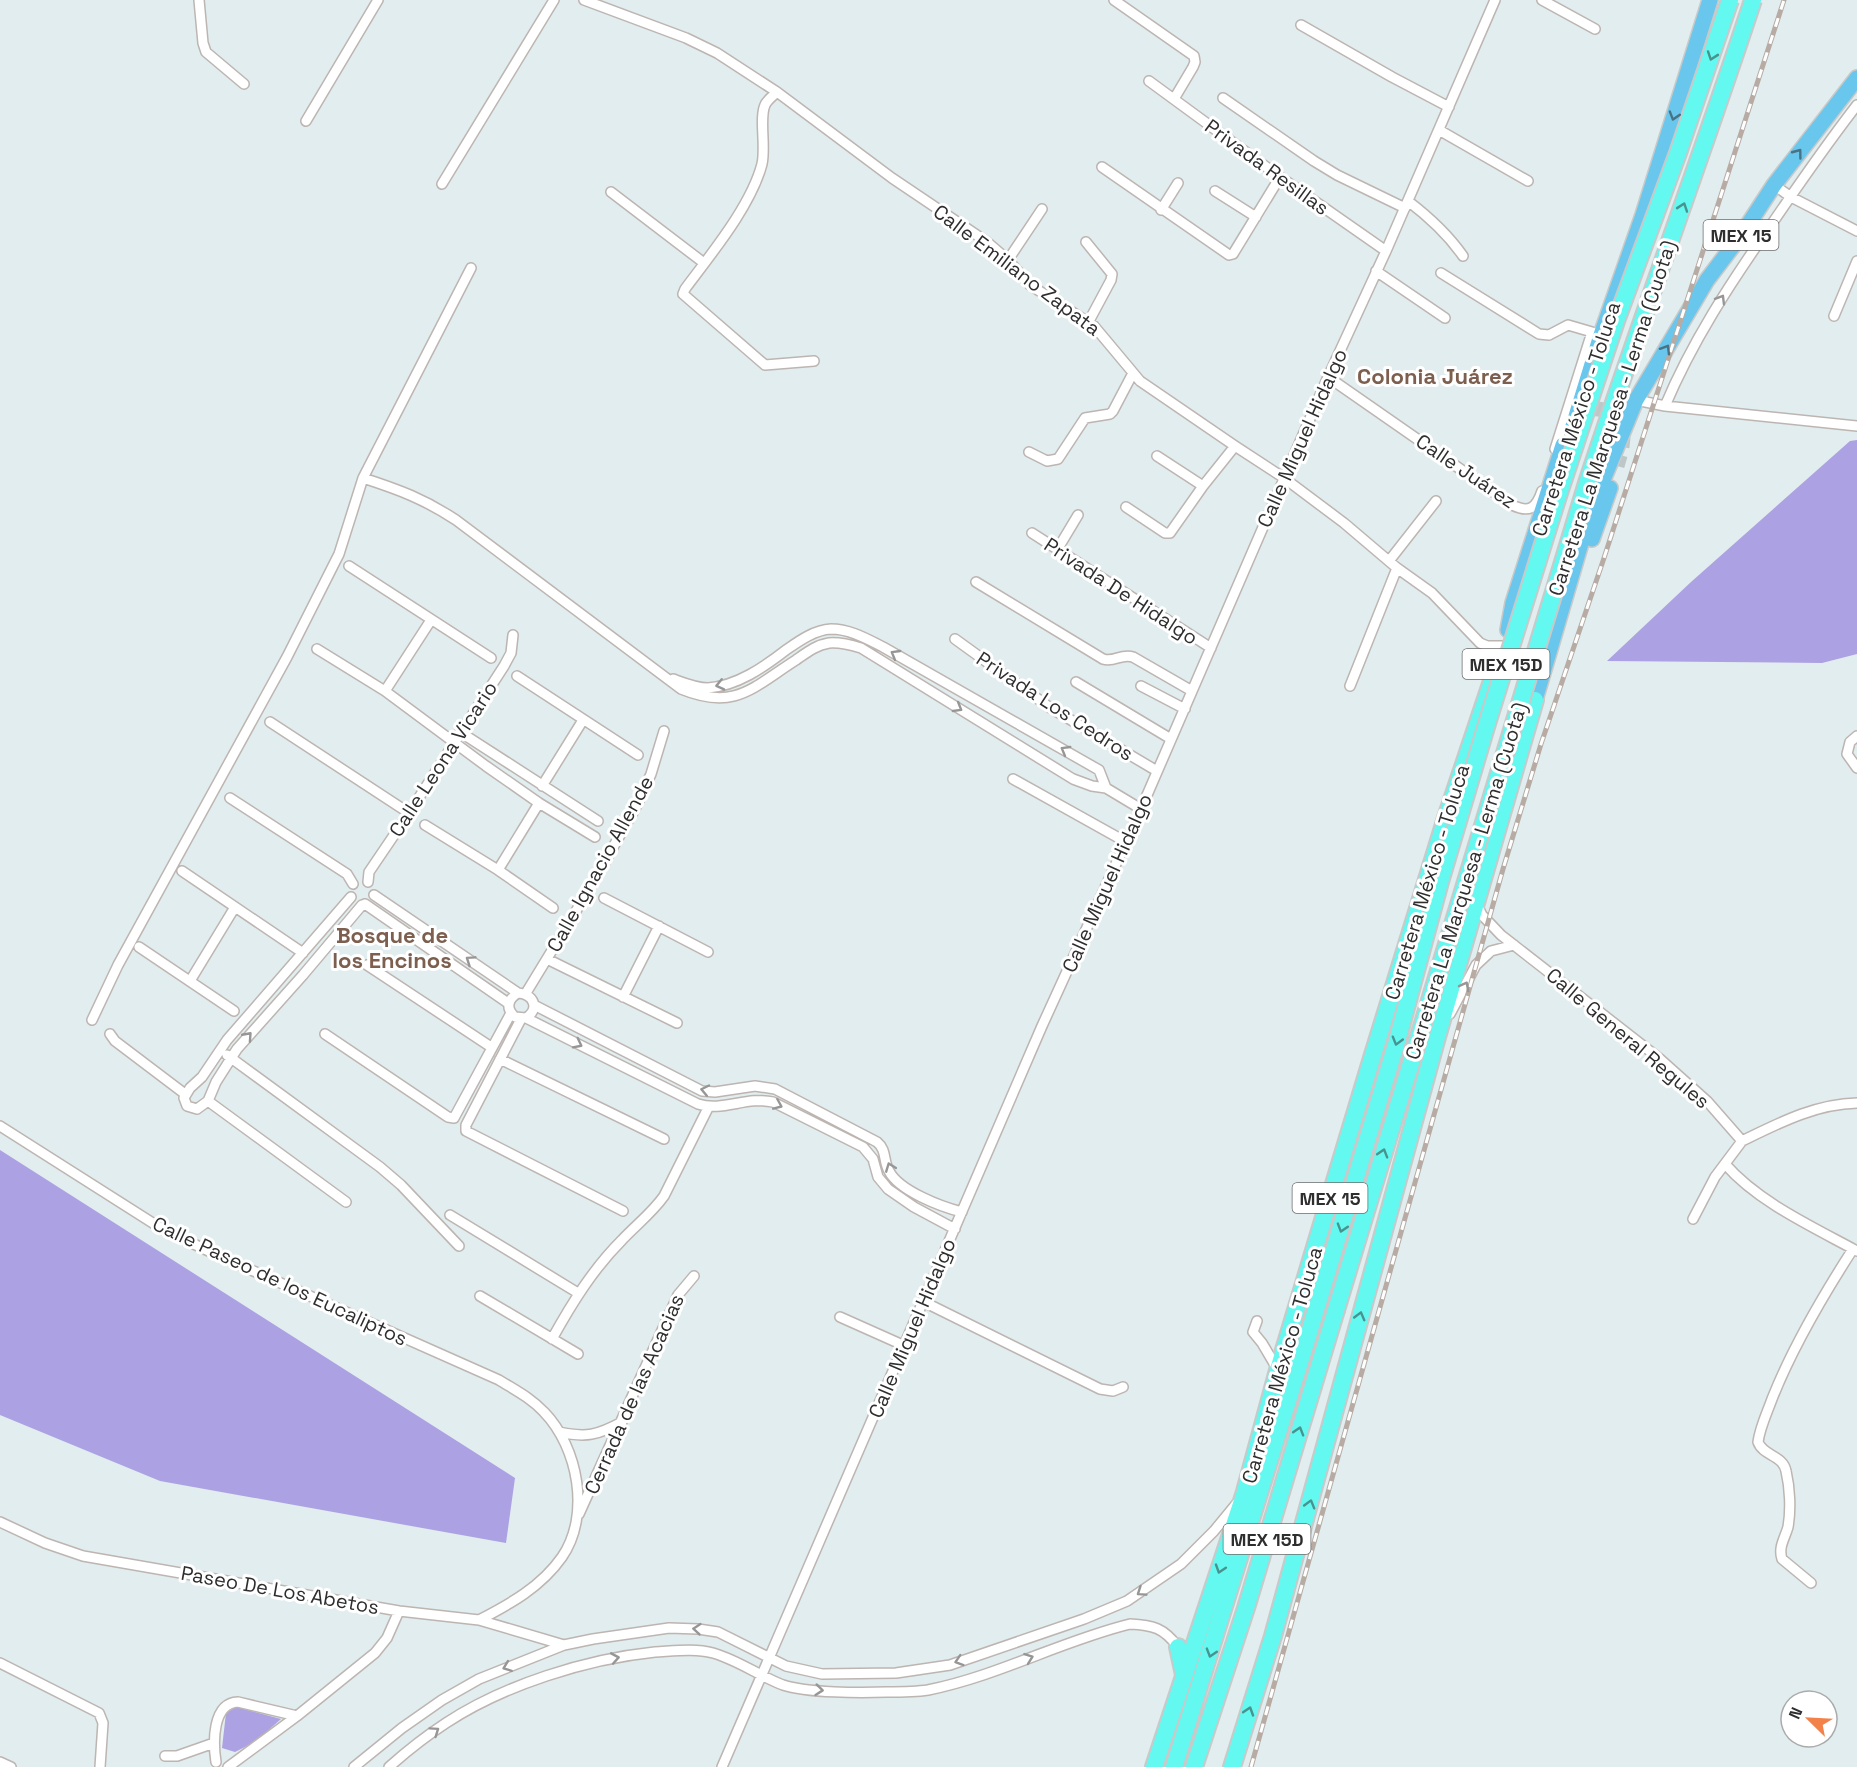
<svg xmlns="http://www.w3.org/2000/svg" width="1857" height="1767" font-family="'Space Grotesk',sans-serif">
	<rect width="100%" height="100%" fill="#e1edee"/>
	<path fill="#aca1e2" d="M1857,440V654L1822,663L1607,661L1691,582L1850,441Z
		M0,1150L515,1478L506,1543L160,1481L0,1415Z
		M236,1707L281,1719L255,1742L235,1752L222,1748L226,1713Z"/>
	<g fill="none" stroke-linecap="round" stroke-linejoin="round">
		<path stroke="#bdc7c8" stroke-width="15" stroke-dasharray="15 8" stroke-linecap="butt" d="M1563,445C1566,436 1568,426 1574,419C1587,401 1617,408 1622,429C1625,442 1620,455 1617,466"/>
		<g stroke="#bdb5b1" stroke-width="12">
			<path id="minor" d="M199,0L203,43L206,52L244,84
				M584,0L686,38L717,53L777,92L892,178L987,242L1008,260L1030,285L1094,326L1140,381L1235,446L1284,478L1344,523L1397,568L1432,593L1480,643L1487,646H1503
				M1114,0L1194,56L1195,62L1193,67L1174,99
				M1542,0L1595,29
				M1301,25L1392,77L1449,107
				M1149,81L1280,177L1386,251
				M777,92C773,96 767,100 765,105C759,118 766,146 762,164C751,206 711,254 685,289L683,294L765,365L814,361
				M1223,98L1314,161L1337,175L1405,208
				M306,121L378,0
				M1439,130L1528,181
				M1102,167L1229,255L1233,254L1280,177
				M442,184L554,0
				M1774,185L1791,197L1857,231
				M1215,191L1256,217
				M611,192L704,263
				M1408,201C1429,217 1447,233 1463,256
				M1161,210L1178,183
				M1086,242L1112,274L1111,280L1089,321
				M1008,260L1042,209
				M1376,271L1445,318
				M1441,273L1539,334L1549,335L1568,325L1592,332
				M1834,316L1857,261
				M1328,377L1512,505C1529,513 1536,509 1542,491
				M1636,400L1665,406L1857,426
				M1665,406C1692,342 1729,285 1769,228C1797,187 1826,145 1857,105
				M1555,449L1592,332L1601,335
				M1029,452L1047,461L1058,459L1085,418L1110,414L1113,411L1133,373
				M1157,456L1203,486
				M363,478C400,490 424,499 456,520L681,689C735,711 752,688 796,660C806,653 816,645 829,643C840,642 851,645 861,648L1073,779L1092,786L1106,788L1141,809
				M1126,507L1165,533H1170L1203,486L1235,446
				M1032,533L1211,648
				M1057,550L1078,515
				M1389,561L1436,501
				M349,566L491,658
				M976,582L1103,659C1114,663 1121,653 1133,657L1192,691
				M955,639L1049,707L1157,771
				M317,649L385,691L486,766L539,803L595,837
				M517,676L638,755
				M673,679C684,683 696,688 708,688C737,686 764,667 786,650C799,641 814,630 831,629C850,629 867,639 883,647L1099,770L1106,788
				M1076,682L1171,739
				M1141,686L1185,709
				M1350,686L1397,568
				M385,691L431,620
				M270,722L409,813
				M460,732L598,821
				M1857,736L1850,742L1847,754L1857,768
				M1013,779L1126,842
				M542,786L583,720
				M230,798L347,874L353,884
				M425,825L498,870L553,908
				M498,870L539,803
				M182,871L303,953
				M368,882L369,872L409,813L504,666L511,653L513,635
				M374,895L518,993C534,994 540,1009 526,1018L515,1017C505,1008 508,999 518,993
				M351,897L227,1040L202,1077L190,1088L184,1098L187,1106L197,1109L208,1101L216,1082L237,1049L303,975L362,905
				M604,898L708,952
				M1476,903L1482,915L1501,935L1660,1059L1707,1101L1742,1141L1715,1177L1693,1219
				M365,904L508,1003
				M139,947L234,1011
				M547,959L677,1023
				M367,965L491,1047
				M190,981L235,907
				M526,993L590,888L637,805L651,774L664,731
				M623,997L659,926
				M534,1005L702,1091L715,1092L755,1086L775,1089L877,1142C887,1150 883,1161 889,1171C899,1191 942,1207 962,1212
				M1450,1014L1476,965L1491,951L1514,945
				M526,1018L698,1104C722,1112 747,1096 773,1102L863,1147L873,1159L878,1177L888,1189L914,1207L955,1229
				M521,1019L466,1125V1131L623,1211
				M92,1020L118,965L287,657L339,554L363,478L471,268
				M110,1034L115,1041L185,1094
				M325,1034L448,1117L454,1118L511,1013
				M227,1055L380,1167L401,1185L459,1246
				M500,1059L664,1139
				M208,1101L346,1202
				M0,1126L159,1227L204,1249L499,1380C515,1390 531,1398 544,1412C578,1447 591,1515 562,1557C541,1587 510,1604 479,1620
				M1742,1141C1779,1123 1815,1104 1857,1103
				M1725,1164C1758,1202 1813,1227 1857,1251
				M450,1215L578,1293
				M480,1296L578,1354
				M924,1302L1100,1389L1113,1391L1123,1387
				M840,1317L905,1346
				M1257,1321L1253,1332L1262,1343L1278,1370
				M552,1339C572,1303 593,1269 622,1240C636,1225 652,1213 664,1196L708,1108
				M559,1432C586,1438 598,1435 622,1422
				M579,1514L678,1295L694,1276
				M0,1522L45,1543L83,1556L399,1611L479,1620L564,1645
				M1811,1583L1782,1559C1778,1547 1785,1538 1788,1527C1791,1510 1790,1488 1786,1471C1783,1455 1763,1456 1758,1442C1760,1427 1767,1413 1772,1399C1793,1346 1822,1297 1853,1249
				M0,1663L99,1713L103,1723L100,1767
				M165,1756H177L214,1743
				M0,1762L11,1767
				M216,1762C213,1743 212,1703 238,1702L297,1716
				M228,1767L297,1716L375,1653L387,1638L399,1611
				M354,1767L402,1728L442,1700L479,1679L564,1645L593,1639L669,1628L698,1629L718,1632L786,1666L822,1674L896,1673L950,1665L1084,1619L1127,1601L1181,1564L1214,1531L1237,1503
				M389,1767C407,1751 426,1736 446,1723C504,1685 586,1659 655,1652C674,1651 695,1648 713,1653C738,1660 759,1676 783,1685C807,1693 861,1693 887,1692C900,1692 915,1692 928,1690C998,1676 1061,1641 1130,1624C1153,1625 1164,1628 1178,1647
				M722,1767L1042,1026L1141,809L1328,377L1386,251L1495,0"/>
		</g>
		<g stroke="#c9c9c9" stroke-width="18">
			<path id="primary" d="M1573,426L1601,335L1643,215L1710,0
				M1592,539L1610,488
				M1508,630L1513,603L1563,445
				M1535,700L1591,509L1636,400L1707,280L1742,234L1774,185L1857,78"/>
		</g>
		<g stroke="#c9c9c9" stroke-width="20">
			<path id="motorway" d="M1178,1647L1184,1675
				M1154,1767L1244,1495L1278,1370L1372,1058L1446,818L1500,657
				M1174,1767L1308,1336
				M1194,1767L1246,1608L1336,1310
				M1232,1767L1273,1636L1437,1037L1535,700"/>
		</g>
		<use href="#minor" stroke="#fff" stroke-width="9"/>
		<use href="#primary" stroke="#69c6ec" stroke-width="15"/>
		<use href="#motorway" stroke="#63f8f0" stroke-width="16"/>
		<g stroke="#b7aba4" stroke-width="5">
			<path id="rail" d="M1251,1767L1503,869L1541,744L1604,558L1784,0"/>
		</g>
		<use href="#rail" stroke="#fff" stroke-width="3" stroke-dasharray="9" stroke-linecap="butt"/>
		<g stroke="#c9c9c9" stroke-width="20" stroke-linecap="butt">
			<path id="motorway-bridge" d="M1336,1310L1587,483C1640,321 1700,162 1753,0
				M1308,1336L1397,1041L1440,882L1486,727L1559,493L1616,321L1678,153L1730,0"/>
		</g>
		<use href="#motorway-bridge" stroke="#63f8f0" stroke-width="16"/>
	</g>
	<defs><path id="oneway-chevron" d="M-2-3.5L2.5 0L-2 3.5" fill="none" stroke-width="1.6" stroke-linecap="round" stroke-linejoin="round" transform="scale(1.5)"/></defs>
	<g stroke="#48938f">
		<use href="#oneway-chevron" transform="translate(1712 56) rotate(109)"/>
		<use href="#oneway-chevron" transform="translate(1683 207) rotate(-71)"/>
		<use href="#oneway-chevron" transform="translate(1397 1041) rotate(106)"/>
		<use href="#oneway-chevron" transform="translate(1383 1153) rotate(-73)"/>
		<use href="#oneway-chevron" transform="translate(1342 1228) rotate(107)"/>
		<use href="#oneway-chevron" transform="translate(1360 1316) rotate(-75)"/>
		<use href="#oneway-chevron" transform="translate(1299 1431) rotate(-73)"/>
		<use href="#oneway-chevron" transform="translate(1310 1504) rotate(-74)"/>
		<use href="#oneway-chevron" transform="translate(1220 1569) rotate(108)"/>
		<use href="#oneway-chevron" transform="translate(1211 1653) rotate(107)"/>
		<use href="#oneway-chevron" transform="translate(1249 1711) rotate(-72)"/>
	</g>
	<g stroke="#497284">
		<use href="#oneway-chevron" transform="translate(1674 116) rotate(107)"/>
		<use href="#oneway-chevron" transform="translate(1798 153) rotate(-53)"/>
		<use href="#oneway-chevron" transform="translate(1666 349) rotate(-59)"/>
	</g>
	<g stroke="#969696">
		<use href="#oneway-chevron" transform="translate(1721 299) rotate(-59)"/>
		<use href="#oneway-chevron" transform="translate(895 654) rotate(-150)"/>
		<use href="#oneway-chevron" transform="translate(720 685) rotate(167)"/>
		<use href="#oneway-chevron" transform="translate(958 708) rotate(31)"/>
		<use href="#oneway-chevron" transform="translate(1065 750) rotate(-150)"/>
		<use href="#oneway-chevron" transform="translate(470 960) rotate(-146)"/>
		<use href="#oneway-chevron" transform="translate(1465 986) rotate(-62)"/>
		<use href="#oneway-chevron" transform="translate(248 1036) rotate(-48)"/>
		<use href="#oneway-chevron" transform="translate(578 1044) rotate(27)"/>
		<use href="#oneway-chevron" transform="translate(705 1090) rotate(-168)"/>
		<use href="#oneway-chevron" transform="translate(778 1105) rotate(23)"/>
		<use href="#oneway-chevron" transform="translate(890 1167) rotate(-111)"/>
		<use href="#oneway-chevron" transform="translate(1141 1592) rotate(146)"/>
		<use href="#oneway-chevron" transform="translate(697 1629) rotate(-175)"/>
		<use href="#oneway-chevron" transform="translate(615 1658) rotate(-10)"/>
		<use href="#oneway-chevron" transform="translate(1029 1658) rotate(-20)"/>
		<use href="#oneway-chevron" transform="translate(959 1661) rotate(162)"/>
		<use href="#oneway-chevron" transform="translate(507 1667) rotate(159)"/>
		<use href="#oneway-chevron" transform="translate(819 1690) rotate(6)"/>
		<use href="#oneway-chevron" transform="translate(435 1731) rotate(-35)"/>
	</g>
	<g text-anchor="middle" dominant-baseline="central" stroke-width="6" stroke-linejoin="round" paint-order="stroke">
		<g fill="#fff" stroke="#6d6d6d" stroke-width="1.5">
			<rect x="1703.5" y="220" width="75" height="30" rx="4.5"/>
			<rect x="1462.5" y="649" width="87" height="30" rx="4.5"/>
			<rect x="1292.5" y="1183" width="75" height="30" rx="4.5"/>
			<rect x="1223.5" y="1524" width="87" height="30" rx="4.5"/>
		</g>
		<g font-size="18" font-weight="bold" fill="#2e2e2e">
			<text x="1741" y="235">MEX 15</text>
			<text x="1506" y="664">MEX 15D</text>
			<text x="1330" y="1198">MEX 15</text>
			<text x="1267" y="1539">MEX 15D</text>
		</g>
		<g font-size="20" fill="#2e2e2e" stroke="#fff">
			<text transform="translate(1267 167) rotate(36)">Privada Resillas</text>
			<text transform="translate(1017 270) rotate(37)">Calle Emiliano Zapata</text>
			<text transform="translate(1612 418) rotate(-72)">Carretera La Marquesa - Lerma (Cuota)</text>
			<text transform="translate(1576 419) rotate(-72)">Carretera México - Toluca</text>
			<text transform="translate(1302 438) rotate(-66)">Calle Miguel Hidalgo</text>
			<text transform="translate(1466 471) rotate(34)">Calle Juárez</text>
			<text transform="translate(1121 591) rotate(33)">Privada De Hidalgo</text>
			<text transform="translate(1055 706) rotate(33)">Privada Los Cedros</text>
			<text transform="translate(443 759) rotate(-57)">Calle Leona Vicario</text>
			<text transform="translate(600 864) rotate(-61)">Calle Ignacio Allende</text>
			<text transform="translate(1466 881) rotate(-73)">Carretera La Marquesa - Lerma (Cuota)</text>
			<text transform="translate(1427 882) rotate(-73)">Carretera México - Toluca</text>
			<text transform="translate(1107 883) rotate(-66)">Calle Miguel Hidalgo</text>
			<text transform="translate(1628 1038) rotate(40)">Calle General Regules</text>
			<text transform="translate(280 1281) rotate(25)">Calle Paseo de los Eucaliptos</text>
			<text transform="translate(912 1328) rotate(-67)">Calle Miguel Hidalgo</text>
			<text transform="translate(1282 1365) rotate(-74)">Carretera México - Toluca</text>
			<text transform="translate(634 1394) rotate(-66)">Cerrada de las Acacias</text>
			<text transform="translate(280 1590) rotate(10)">Paseo De Los Abetos</text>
		</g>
		<g font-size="22" font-weight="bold" fill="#7d5f4f" stroke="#fff">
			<text x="1435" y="376">Colonia Juárez</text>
			<text x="392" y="935">Bosque de<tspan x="392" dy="25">los Encinos</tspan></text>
		</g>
	</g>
	<g transform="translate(1809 1719) rotate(294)"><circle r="28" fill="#ffffff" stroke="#ababab" stroke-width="1.5"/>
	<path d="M0-4.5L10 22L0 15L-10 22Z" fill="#f3824a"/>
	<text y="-9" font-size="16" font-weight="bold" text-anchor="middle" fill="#2e2e2e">N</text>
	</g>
</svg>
